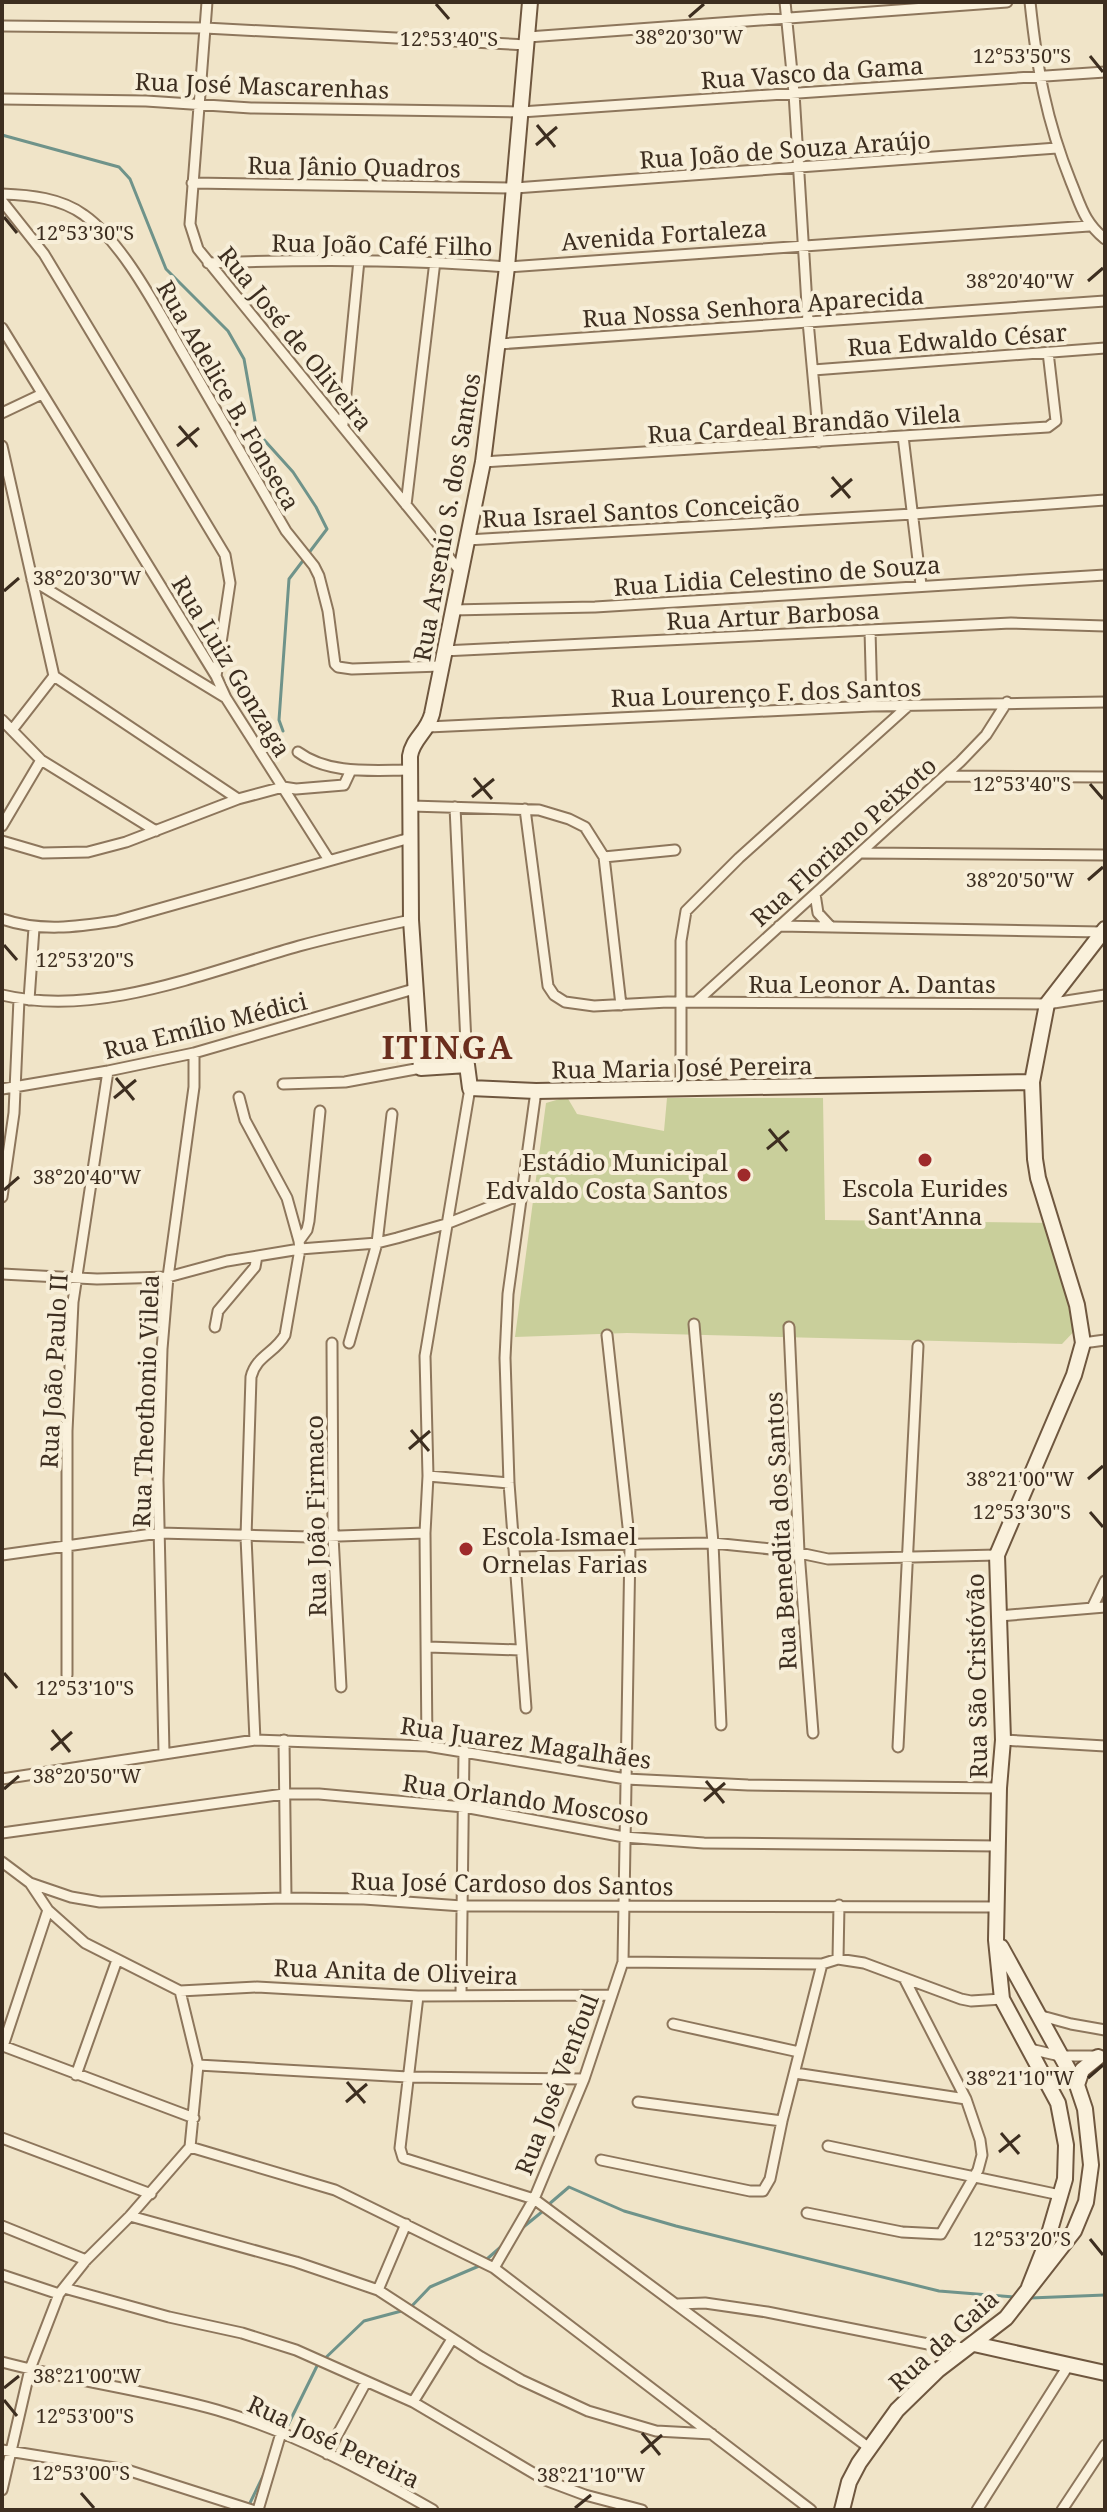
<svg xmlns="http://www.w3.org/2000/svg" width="1107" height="2512" font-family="'Noto Serif',serif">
	<rect width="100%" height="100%" fill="#f0e4c8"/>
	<path fill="#c9cf9b" d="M567,1097L577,1114L664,1131L667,1098H823L825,1220L1052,1223L1081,1324L1062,1344L627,1333L515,1337L546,1103Z"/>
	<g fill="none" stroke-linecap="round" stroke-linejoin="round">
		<path stroke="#6f938a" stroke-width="3" d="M2,135L119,167L130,179L166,269L228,331L244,359L257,432L293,472L316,507L327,529L289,579L279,720L283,731
			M548,2205L569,2187L624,2211L676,2226L939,2291L1014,2297
			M521,2229L543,2211
			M1030,2298L1105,2295
			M285,2431L317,2366L364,2321L409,2309L430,2287L479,2266L503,2245
			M248,2507L266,2470"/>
		<g stroke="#8d765c" stroke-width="13">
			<path id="street" d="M207,2L190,224L198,249L460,571
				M785,2L794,93L808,321L819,442
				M1030,2C1037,68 1046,120 1071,182C1081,206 1084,222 1105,239
				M2,26L205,28L527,45
				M528,37L1007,2
				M2,99L146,101L251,108L521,112L1105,72
				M192,183L515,188L1057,148
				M2,194C30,195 61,198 84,215C124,243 159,313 184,355C218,414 252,472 286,531L314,566L319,576L328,611L335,664L338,667L352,669L441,666
				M2,201L44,254L225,555L230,583L216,676
				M208,263C308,259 407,259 507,267L1089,226
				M2,328L216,676L226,698L329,860
				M499,344L1105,301
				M813,370L1105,348
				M2,413L42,394
				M343,424L359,260
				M903,436L921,585
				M2,446L54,676L238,799
				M483,462L1048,427L1056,421L1048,352
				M406,505L435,261
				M467,540L913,514L1105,500
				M32,580L226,698
				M452,610L595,607L1105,575
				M870,630L872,706
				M443,651L1011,623L1105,626
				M2,720L41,760L156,831
				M428,727L872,706L1105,702
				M12,730L54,676
				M298,752C329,775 373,770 410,770
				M946,776L1105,777
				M411,806L539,810L569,819L585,827L604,857L621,1005
				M455,807L467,1065
				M525,809L548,986L554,995L565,1002L594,1006L668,1002L1047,1004L1105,995
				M2,826L41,760
				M2,841L43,853L88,852L126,842L238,799L283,787L296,789L344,785L351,770
				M862,853L1105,855
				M604,857L675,850
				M815,894L818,913L830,926
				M2,919C40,932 76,927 116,921L410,838
				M779,926L1102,932
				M2,995C99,1018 206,972 299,946C336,936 373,928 411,920
				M29,1000L34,928
				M696,1002L960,762L986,735L1007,702
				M283,1084L345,1082L421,1068
				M2,1089L108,1071L194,1053L414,989
				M681,1089V941L686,911L739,858L908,706
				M239,1097L245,1120L287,1198L299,1241L300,1249L285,1335C275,1353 256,1356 251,1377L246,1537L255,1740
				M2,1197L14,1113L19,999
				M299,1241L307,1230L309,1221L320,1111
				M2,1274L97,1279L168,1277L227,1261L300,1249L377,1243L397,1238L446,1224L520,1195
				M694,1324L713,1543L721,1725
				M215,1327L218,1311L255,1267L257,1256
				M789,1327L799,1552L813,1733
				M332,1343L333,1536L341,1687
				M349,1343L377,1243L392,1114
				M1083,1343L1105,1340
				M428,1476L509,1483
				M513,1546L713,1543L790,1551L828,1559L997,1555
				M2,1555L159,1533L311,1537L425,1533
				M1092,1608L1105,1581
				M999,1616L1105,1607
				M428,1647L521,1650
				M67,1675V1431L73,1302L108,1071
				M526,1708L509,1483L505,1358L508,1294L536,1091
				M284,1740L286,1898
				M1003,1740L1105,1746
				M427,1746L425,1533L428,1476L425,1356L470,1088
				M898,1747L918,1346
				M164,1753L158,1480L162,1349L168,1277L194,1087V1053
				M2,1779L255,1740L427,1746L626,1779L748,1785L999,1788
				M2,1833L284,1794H319L464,1807L624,1837L704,1843L998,1846
				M2,1862L30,1883L48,1910L85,1943L180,1991L198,2065L190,2147L130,2216L86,2260L59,2294L30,2369L2,2490
				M30,1883L71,1897L100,1902L286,1898L364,1899L462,1906L997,1907
				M48,1910L3,2046L194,2118
				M838,1959L839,1905
				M623,1962L822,1964L838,1959L864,1963L961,1999L971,2001L1002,1999
				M180,1991L257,1987L418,1996L611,1995
				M461,1994L464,1750
				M418,1996L400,2148L403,2158L534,2199L868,2447
				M1038,2015L1071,2024L1105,2030
				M673,2024L799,2052
				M1030,2049L1060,2056H1105
				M198,2065L408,2077L584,2079
				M795,2073L966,2099
				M76,2075L117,1960
				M638,2102L782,2121
				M2,2138L151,2194
				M828,2146L1060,2195
				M190,2147L335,2190L494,2268L811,2510
				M601,2160L750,2191H763L770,2179L782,2121L822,1964
				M807,2213L902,2232L941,2234L978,2170L982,2155L980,2140L966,2099L905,1980
				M130,2216L296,2262L378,2290L481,2357L521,2380L588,2411L656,2431L712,2434
				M2,2226L86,2260
				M494,2268L534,2199L584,2079L623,1962L630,1545L607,1335
				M2,2275L59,2294
				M64,2288L169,2317L242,2333L296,2350L413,2402L545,2480L585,2495L642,2510
				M378,2290L406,2224
				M678,2304L705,2303L767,2312L938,2346L967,2348
				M2,2362C73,2381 146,2390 217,2410C293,2432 365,2471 433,2510
				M413,2402L452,2339
				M2,2450L127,2470L252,2510
				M327,2454L366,2382
				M258,2510L281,2433
				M977,2510L1068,2366
				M1062,2510L1105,2445"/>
		</g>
		<g stroke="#6f573f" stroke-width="18">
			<path id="secondary" d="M530,2L507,267L483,462L432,714C427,733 413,738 410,756L411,920L421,1068L467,1065L470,1088L536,1091L1032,1082
				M1077,2085L1082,2070L1098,2057
				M1029,2287L1046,2244L1065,2179L1066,2145L1058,2103L1002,1999L996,1940L999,1788L1003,1740L997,1555L1074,1375L1083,1343L1077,1305L1038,1178L1035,1159L1032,1082L1047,1004L1105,929
				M974,2344L1105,2373
				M842,2510L849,2482L859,2463L897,2410L938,2370L1006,2318L1074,2231L1086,2202L1091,2165L1085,2109L1077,2085L1001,1947"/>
		</g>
		<use href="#street" stroke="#faf1dc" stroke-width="9"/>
		<use href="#secondary" stroke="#faf1dc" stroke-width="14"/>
	</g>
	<path fill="none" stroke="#3d2e20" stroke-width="3" d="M436,4L449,19M689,17L704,4M1090,56L1103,72M537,125L555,147M536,145L557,127M4,217L17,233M1088,281L1103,268M179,426L197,447M177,446L199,428M832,477L850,498M831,497L852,479M4,591L19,578M474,778L492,799M1090,784L1103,799M472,797L494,779M1088,880L1103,867M4,945L17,960M116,1078L134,1100M114,1098L136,1080M769,1129L787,1151M767,1149L789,1131M4,1190L19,1177M411,1430L429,1451M409,1449L430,1431M1088,1479L1103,1466M1090,1512L1103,1527M4,1673L17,1688M52,1730L70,1752M51,1750L72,1732M706,1781L724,1803M4,1789L19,1776M704,1801L725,1783M1088,2078L1103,2065M347,2082L365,2103M346,2102L367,2084M1001,2133L1019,2154M999,2152L1020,2135M1090,2239L1103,2255M4,2388L19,2376M4,2400L17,2416M642,2433L660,2455M641,2453L662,2435M81,2493L94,2508M575,2508L591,2495"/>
	<g fill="#9e2a2b" stroke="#f7eed8" stroke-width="3">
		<circle cx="925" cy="1160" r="8"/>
		<circle cx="744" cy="1175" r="8"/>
		<circle cx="466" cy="1549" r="8"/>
	</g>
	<g text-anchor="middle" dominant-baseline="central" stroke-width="8" stroke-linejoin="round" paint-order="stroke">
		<g font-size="24" fill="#3d2e20" stroke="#f7eed8">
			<text transform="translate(812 72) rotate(-4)">Rua Vasco da Gama</text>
			<text transform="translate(262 85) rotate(2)">Rua José Mascarenhas</text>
			<text transform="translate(785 149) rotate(-4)">Rua João de Souza Araújo</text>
			<text transform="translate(354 166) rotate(1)">Rua Jânio Quadros</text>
			<text transform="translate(664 234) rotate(-4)">Avenida Fortaleza</text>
			<text transform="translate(382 244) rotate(1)">Rua João Café Filho</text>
			<text transform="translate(753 306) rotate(-4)">Rua Nossa Senhora Aparecida</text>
			<text transform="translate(296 338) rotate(51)">Rua José de Oliveira</text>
			<text transform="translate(957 339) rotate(-4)">Rua Edwaldo César</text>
			<text transform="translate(229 395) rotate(60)">Rua Adelice B. Fonseca</text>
			<text transform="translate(804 423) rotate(-4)">Rua Cardeal Brandão Vilela</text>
			<text transform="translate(641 510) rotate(-3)">Rua Israel Santos Conceição</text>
			<text transform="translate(446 517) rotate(-80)">Rua Arsenio S. dos Santos</text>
			<text transform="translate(777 575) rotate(-4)">Rua Lidia Celestino de Souza</text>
			<text transform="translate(773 615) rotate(-3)">Rua Artur Barbosa</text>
			<text transform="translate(232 666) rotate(59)">Rua Luiz Gonzaga</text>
			<text transform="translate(766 692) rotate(-2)">Rua Lourenço F. dos Santos</text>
			<text transform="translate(843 841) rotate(-42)">Rua Floriano Peixoto</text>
			<text x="872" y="983">Rua Leonor A. Dantas</text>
			<text transform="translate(205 1025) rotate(-14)">Rua Emílio Médici</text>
			<text transform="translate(682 1067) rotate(-1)">Rua Maria José Pereira</text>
			<text transform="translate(53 1371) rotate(-87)">Rua João Paulo II</text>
			<text transform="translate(145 1401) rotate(-88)">Rua Theothonio Vilela</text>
			<text transform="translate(315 1516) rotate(-91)">Rua João Firmaco</text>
			<text transform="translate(780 1531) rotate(-93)">Rua Benedita dos Santos</text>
			<text transform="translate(976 1676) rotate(-91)">Rua São Cristóvão</text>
			<text transform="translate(526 1742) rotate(8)">Rua Juarez Magalhães</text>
			<text transform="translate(526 1799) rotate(8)">Rua Orlando Moscoso</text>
			<text transform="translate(512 1883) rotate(1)">Rua José Cardoso dos Santos</text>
			<text transform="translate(396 1971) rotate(2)">Rua Anita de Oliveira</text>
			<text transform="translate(556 2084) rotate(-69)">Rua José Venfoul</text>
			<text transform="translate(943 2340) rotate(-42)">Rua da Gaia</text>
			<text transform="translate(334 2441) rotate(25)">Rua José Pereira</text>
		</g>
		<g font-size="24" fill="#3d2e20" stroke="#f7eed8" text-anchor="end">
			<text x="728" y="1161">Estádio Municipal<tspan x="728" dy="28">Edvaldo Costa Santos</tspan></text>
			<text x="925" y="1187" text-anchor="middle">Escola Eurides<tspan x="925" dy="28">Sant'Anna</tspan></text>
			<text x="482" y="1535" text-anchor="start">Escola Ismael<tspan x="482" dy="28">Ornelas Farias</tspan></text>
		</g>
		<g font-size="32" font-weight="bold" letter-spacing="2" fill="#6b2e1e" stroke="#f7eed8">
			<text x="448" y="1046">ITINGA</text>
		</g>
	</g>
	<g font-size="20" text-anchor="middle" fill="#3d2e20" stroke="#f7eed8" stroke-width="8" stroke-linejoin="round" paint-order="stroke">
		<text x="689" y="44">38°20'30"W</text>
		<text x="449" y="46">12°53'40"S</text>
		<text x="1022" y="63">12°53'50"S</text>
		<text x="85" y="240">12°53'30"S</text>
		<text x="1020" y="288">38°20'40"W</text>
		<text x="87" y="585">38°20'30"W</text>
		<text x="1022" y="791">12°53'40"S</text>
		<text x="1020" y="887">38°20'50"W</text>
		<text x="85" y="967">12°53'20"S</text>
		<text x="87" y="1184">38°20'40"W</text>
		<text x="1020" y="1486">38°21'00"W</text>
		<text x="1022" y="1519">12°53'30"S</text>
		<text x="85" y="1695">12°53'10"S</text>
		<text x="87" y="1783">38°20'50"W</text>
		<text x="1020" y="2085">38°21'10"W</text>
		<text x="1022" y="2246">12°53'20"S</text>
		<text x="87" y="2383">38°21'00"W</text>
		<text x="85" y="2423">12°53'00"S</text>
		<text x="81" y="2480">12°53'00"S</text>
		<text x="591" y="2482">38°21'10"W</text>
	</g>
	<rect width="1107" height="2512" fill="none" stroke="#3d2e20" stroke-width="8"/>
</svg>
